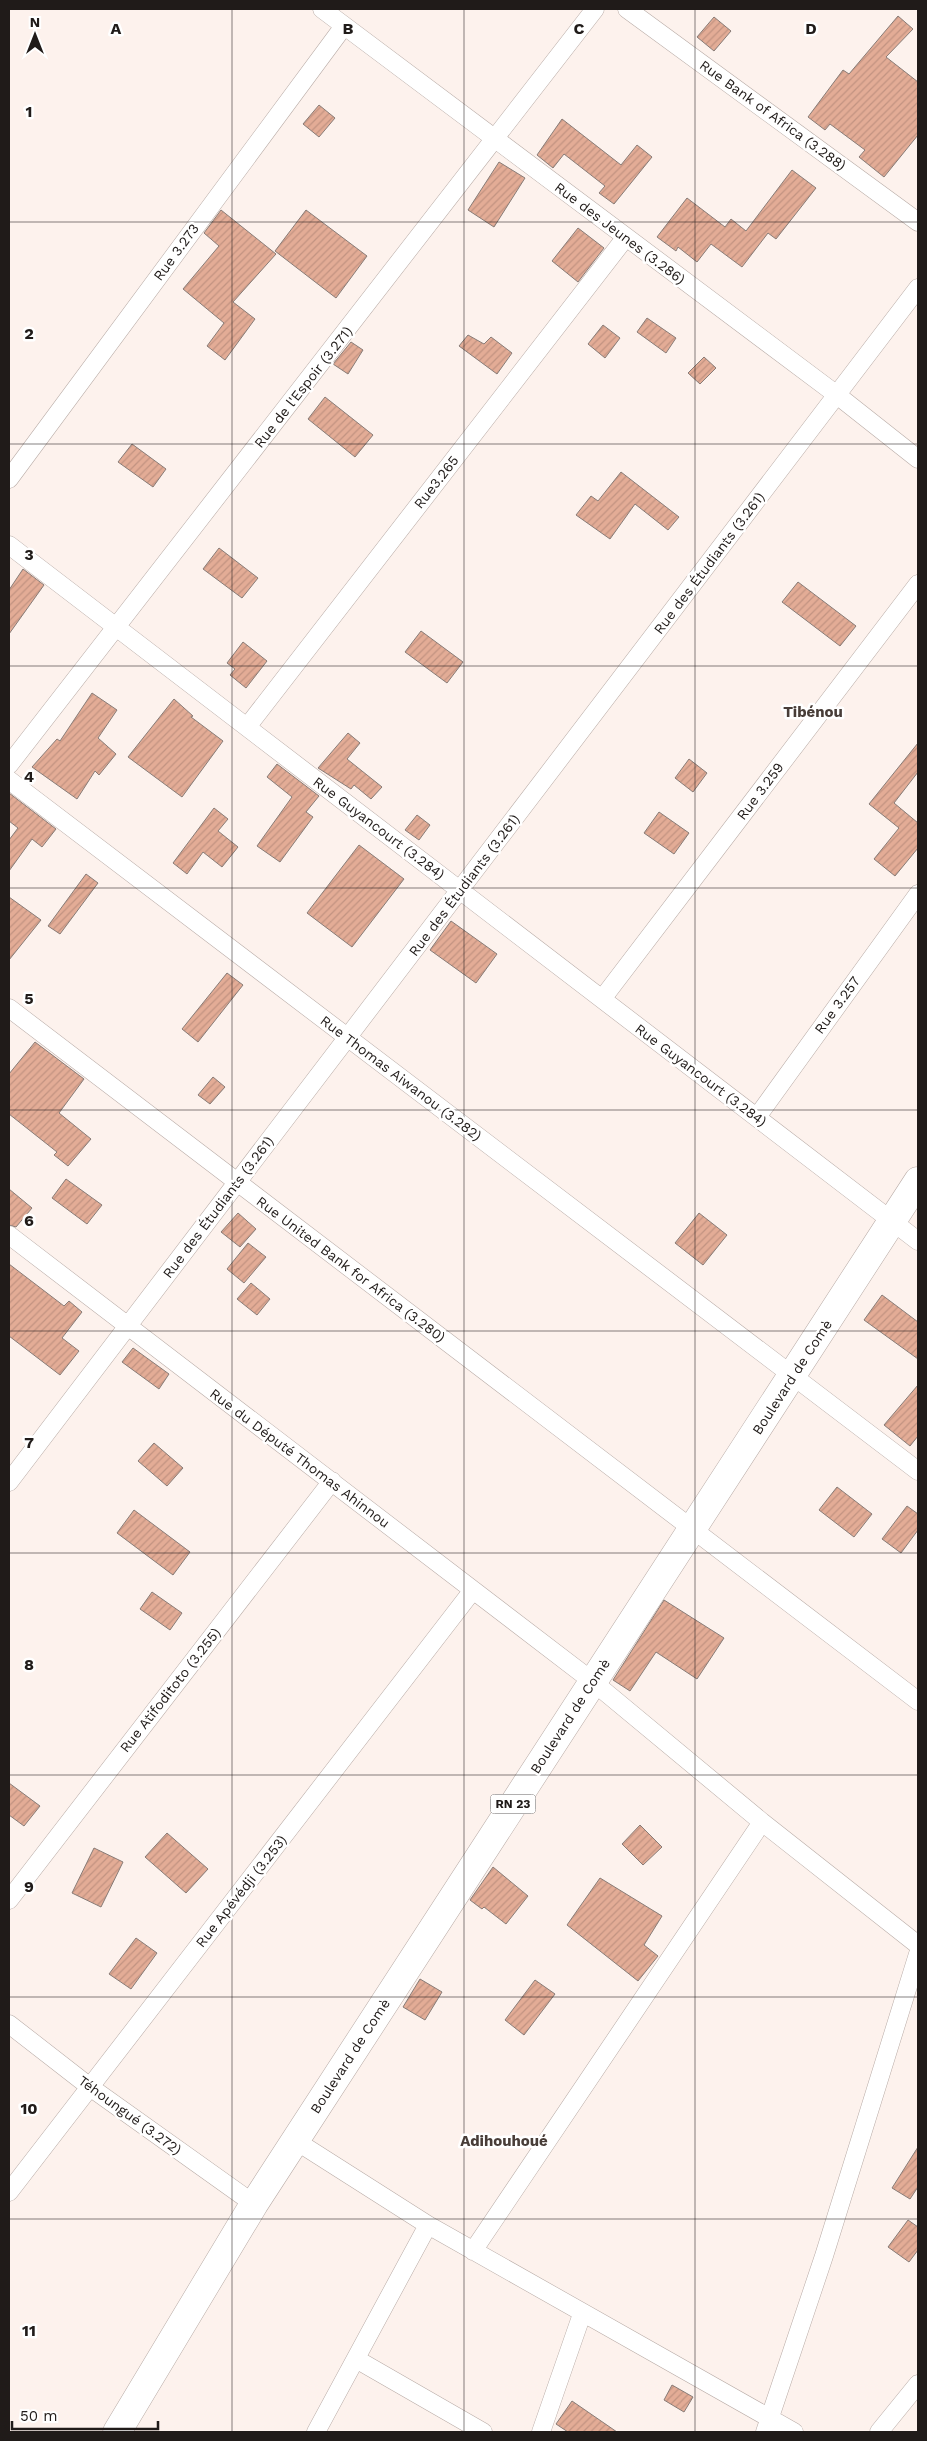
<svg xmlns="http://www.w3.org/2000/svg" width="927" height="2441" font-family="'Work Sans',sans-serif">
	<defs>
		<pattern id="building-hatch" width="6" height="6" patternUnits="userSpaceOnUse" patternTransform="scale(1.25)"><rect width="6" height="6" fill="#e3ac96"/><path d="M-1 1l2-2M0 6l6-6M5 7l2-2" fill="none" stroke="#c29381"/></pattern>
	</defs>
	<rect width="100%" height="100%" fill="#fdf2ed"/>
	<path fill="url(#building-hatch)" stroke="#887c77" d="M898,16L913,29L886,57L918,82V135L884,177L859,157L865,150L830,124L825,130L808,117L843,70L849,74Z
		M714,17L731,31L714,51L697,37Z
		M319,105L335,118L319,137L303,124Z
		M562,119L621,165L637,145L652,157L614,204L599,193L605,186L564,154L553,168L537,155Z
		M499,162L525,178L494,227L468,210Z
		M792,170L816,188L776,239L768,233L742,267L711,244L697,262L678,247L676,251L657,237L687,198L725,227L731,219L746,231Z
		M221,210L276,254L233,302L255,319L225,360L207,346L224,323L183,289L219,246L204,233Z
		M306,210L367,256L336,298L275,251Z
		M578,228L604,248L578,282L552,261Z
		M647,318L676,338L666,353L637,332Z
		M603,325L620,338L605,358L588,344Z
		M468,335L484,344L491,337L512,353L497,374L459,346Z
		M351,342L363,350L348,374L333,364Z
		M704,357L716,368L700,384L688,373Z
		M325,397L373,435L355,457L308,419Z
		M132,444L166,469L153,487L118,462Z
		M621,472L679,517L668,530L635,504L610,539L576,515L591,496L598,501Z
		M219,548L258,578L242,598L203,569Z
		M23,569L44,585L9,634V590Z
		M798,582L856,626L840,646L782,602Z
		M421,631L463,662L447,683L405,652Z
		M243,642L267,661L246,688L230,675L235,669L227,663Z
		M92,693L117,710L98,738L116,754L99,775L95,771L77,799L32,767L57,739L60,741Z
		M174,699L193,716L191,717L223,741L182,797L128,757Z
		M348,733L360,743L347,759L382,787L371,799L354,785L351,789L318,768Z
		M918,743V772L894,803L918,823V848L895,876L874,859L899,828L869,804Z
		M689,759L707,773L693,792L675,778Z
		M277,764L319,796L306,812L313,817L280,862L257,846L292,797L267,777Z
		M9,793L56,829L42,847L32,839L9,871V840L18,828L9,821Z
		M214,808L228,819L218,831L238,847L222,867L203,852L187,874L173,863Z
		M659,812L689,833L674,854L644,833Z
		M417,815L430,825L419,840L405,830Z
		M359,845L404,879L352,947L307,913Z
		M86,874L98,883L60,934L48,926Z
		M9,897L41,920L9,960Z
		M451,921L497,954L476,983L430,950Z
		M227,973L243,985L198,1042L182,1029Z
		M35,1042L84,1079L59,1113L91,1139L68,1166L54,1155L57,1152L9,1114V1074Z
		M213,1077L225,1087L210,1104L198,1095Z
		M66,1179L102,1205L87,1224L52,1198Z
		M9,1189L32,1208L16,1227L9,1225Z
		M238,1213L256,1229L240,1247L221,1232Z
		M699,1213L727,1235L703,1265L675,1243Z
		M248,1243L266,1257L244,1283L227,1269Z
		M9,1264L64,1306L69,1301L82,1312L62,1338L79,1351L60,1375L9,1336Z
		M251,1283L270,1299L257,1315L237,1299Z
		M882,1295L918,1322V1359L864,1320Z
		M133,1348L169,1374L159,1389L122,1362Z
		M918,1385V1436L910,1446L884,1425Z
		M154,1443L183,1468L167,1486L138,1461Z
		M837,1487L872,1514L854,1537L819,1510Z
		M907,1506L918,1514V1530L901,1553L882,1539Z
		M134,1510L190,1552L173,1575L117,1533Z
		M152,1592L182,1613L170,1630L140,1609Z
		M664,1600L724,1638L697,1679L656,1652L630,1691L613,1680Z
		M9,1783L40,1806L24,1826L9,1815Z
		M640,1825L662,1847L643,1865L622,1844Z
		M167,1833L208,1869L186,1893L145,1857Z
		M94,1848L123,1862L101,1907L72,1893Z
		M493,1867L528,1896L506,1924L484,1907L482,1909L470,1900Z
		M600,1878L662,1916L644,1945L658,1956L638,1981L567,1925Z
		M136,1938L157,1953L131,1989L109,1974Z
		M420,1979L442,1992L425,2020L403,2007Z
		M535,1980L555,1994L524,2035L505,2020Z
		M918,2147V2187L910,2199L892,2188Z
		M908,2220L918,2227V2250L909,2262L888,2247Z
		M672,2385L693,2397L684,2412L664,2400Z
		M572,2401L617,2432H568L556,2424Z"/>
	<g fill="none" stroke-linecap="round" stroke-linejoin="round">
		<g stroke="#b8aba6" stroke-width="19">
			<path id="street" d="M322,9L837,395L918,459
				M627,9L918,222
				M9,479L344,26
				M9,545L918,1241
				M247,727L626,237
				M9,765L595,9
				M9,780L918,1471
				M602,999L918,584
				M9,1008L918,1701
				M757,1117L918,894
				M9,1235L592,1681L762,1822L918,1945
				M9,1482L918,288
				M9,1900L332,1481
				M9,2024L90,2087L254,2204
				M296,2141L428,2225L794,2432
				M9,2192L473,1590
				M473,2251L762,1822
				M356,2359L483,2432
				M316,2432L428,2225
				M541,2432L582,2314
				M765,2432L824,2256L918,1954
				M879,2432L918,2384"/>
		</g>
		<g stroke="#b8aba6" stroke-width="29">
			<path id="primary" d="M117,2432L254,2204L918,1181"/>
		</g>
		<use href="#street" stroke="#fff" stroke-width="18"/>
		<use href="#primary" stroke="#fff" stroke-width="28"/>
	</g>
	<path fill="none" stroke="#201b19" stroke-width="1" stroke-opacity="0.55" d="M232,9V2432M464,9V2432M695,9V2432M9,222H918M9,444H918M9,666H918M9,888H918M9,1110H918M9,1331H918M9,1553H918M9,1775H918M9,1997H918M9,2219H918"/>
	<g text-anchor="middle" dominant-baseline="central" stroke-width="5" stroke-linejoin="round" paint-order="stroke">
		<rect fill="#fff" stroke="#635f5e" stroke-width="1" x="490.5" y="1794.5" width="45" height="19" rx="4"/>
		<g font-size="12" font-weight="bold" fill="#201b19">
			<text x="513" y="1804">RN 23</text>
		</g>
		<g font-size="14" fill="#201b19" stroke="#fff">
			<text transform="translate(773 115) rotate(36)">Rue Bank of Africa (3.288)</text>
			<text transform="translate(620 233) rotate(37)">Rue des Jeunes (3.286)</text>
			<text transform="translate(176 252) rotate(-54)">Rue 3.273</text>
			<text transform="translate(303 387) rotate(-52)">Rue de l'Espoir (3.271)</text>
			<text transform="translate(436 482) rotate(-52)">Rue3.265</text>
			<text transform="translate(709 563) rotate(-53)">Rue des Étudiants (3.261)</text>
			<text transform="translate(760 791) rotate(-53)">Rue 3.259</text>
			<text transform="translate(379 828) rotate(37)">Rue Guyancourt (3.284)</text>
			<text transform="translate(464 885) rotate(-53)">Rue des Étudiants (3.261)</text>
			<text transform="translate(837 1005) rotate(-54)">Rue 3.257</text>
			<text transform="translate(701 1075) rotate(37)">Rue Guyancourt (3.284)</text>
			<text transform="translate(401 1078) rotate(37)">Rue Thomas Aiwanou (3.282)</text>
			<text transform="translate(218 1207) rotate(-53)">Rue des Étudiants (3.261)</text>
			<text transform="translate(351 1269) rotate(37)">Rue United Bank for Africa (3.280)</text>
			<text transform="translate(792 1377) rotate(-57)">Boulevard de Comè</text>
			<text transform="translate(300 1458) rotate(37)">Rue du Député Thomas Ahinnou</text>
			<text transform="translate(170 1690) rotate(-52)">Rue Atifoditoto (3.255)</text>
			<text transform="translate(570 1716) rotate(-57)">Boulevard de Comè</text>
			<text transform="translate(241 1891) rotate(-52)">Rue Apévédji (3.253)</text>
			<text transform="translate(350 2056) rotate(-57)">Boulevard de Comè</text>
			<text transform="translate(130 2115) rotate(36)">Téhoungué (3.272)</text>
		</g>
		<g font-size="15" font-weight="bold" fill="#483d38" stroke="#fff">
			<text x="813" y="712">Tibénou</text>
			<text x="504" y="2141">Adihouhoué</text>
		</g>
	</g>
	<g font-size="16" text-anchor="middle" font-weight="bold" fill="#201b19" stroke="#fff" stroke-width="5" stroke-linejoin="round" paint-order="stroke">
		<text x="116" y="34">A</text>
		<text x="348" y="34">B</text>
		<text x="579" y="34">C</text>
		<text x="811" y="34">D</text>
		<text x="29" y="117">1</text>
		<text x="29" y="339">2</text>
		<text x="29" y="560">3</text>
		<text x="29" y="782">4</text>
		<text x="29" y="1004">5</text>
		<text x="29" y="1226">6</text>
		<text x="29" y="1448">7</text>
		<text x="29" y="1670">8</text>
		<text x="29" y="1892">9</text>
		<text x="29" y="2114">10</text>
		<text x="29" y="2336">11</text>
	</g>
	<rect width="927" height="2441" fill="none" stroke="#201b19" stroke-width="20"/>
	<g transform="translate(35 35)" stroke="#ffffff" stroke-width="4" paint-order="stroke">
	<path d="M0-4L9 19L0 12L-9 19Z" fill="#201b19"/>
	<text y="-8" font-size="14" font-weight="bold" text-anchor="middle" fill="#201b19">N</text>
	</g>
	<path d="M12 2421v8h146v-8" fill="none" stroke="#201b19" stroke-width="2.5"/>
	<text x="20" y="2421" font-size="15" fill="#201b19" stroke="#ffffff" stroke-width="4" paint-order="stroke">50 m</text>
</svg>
